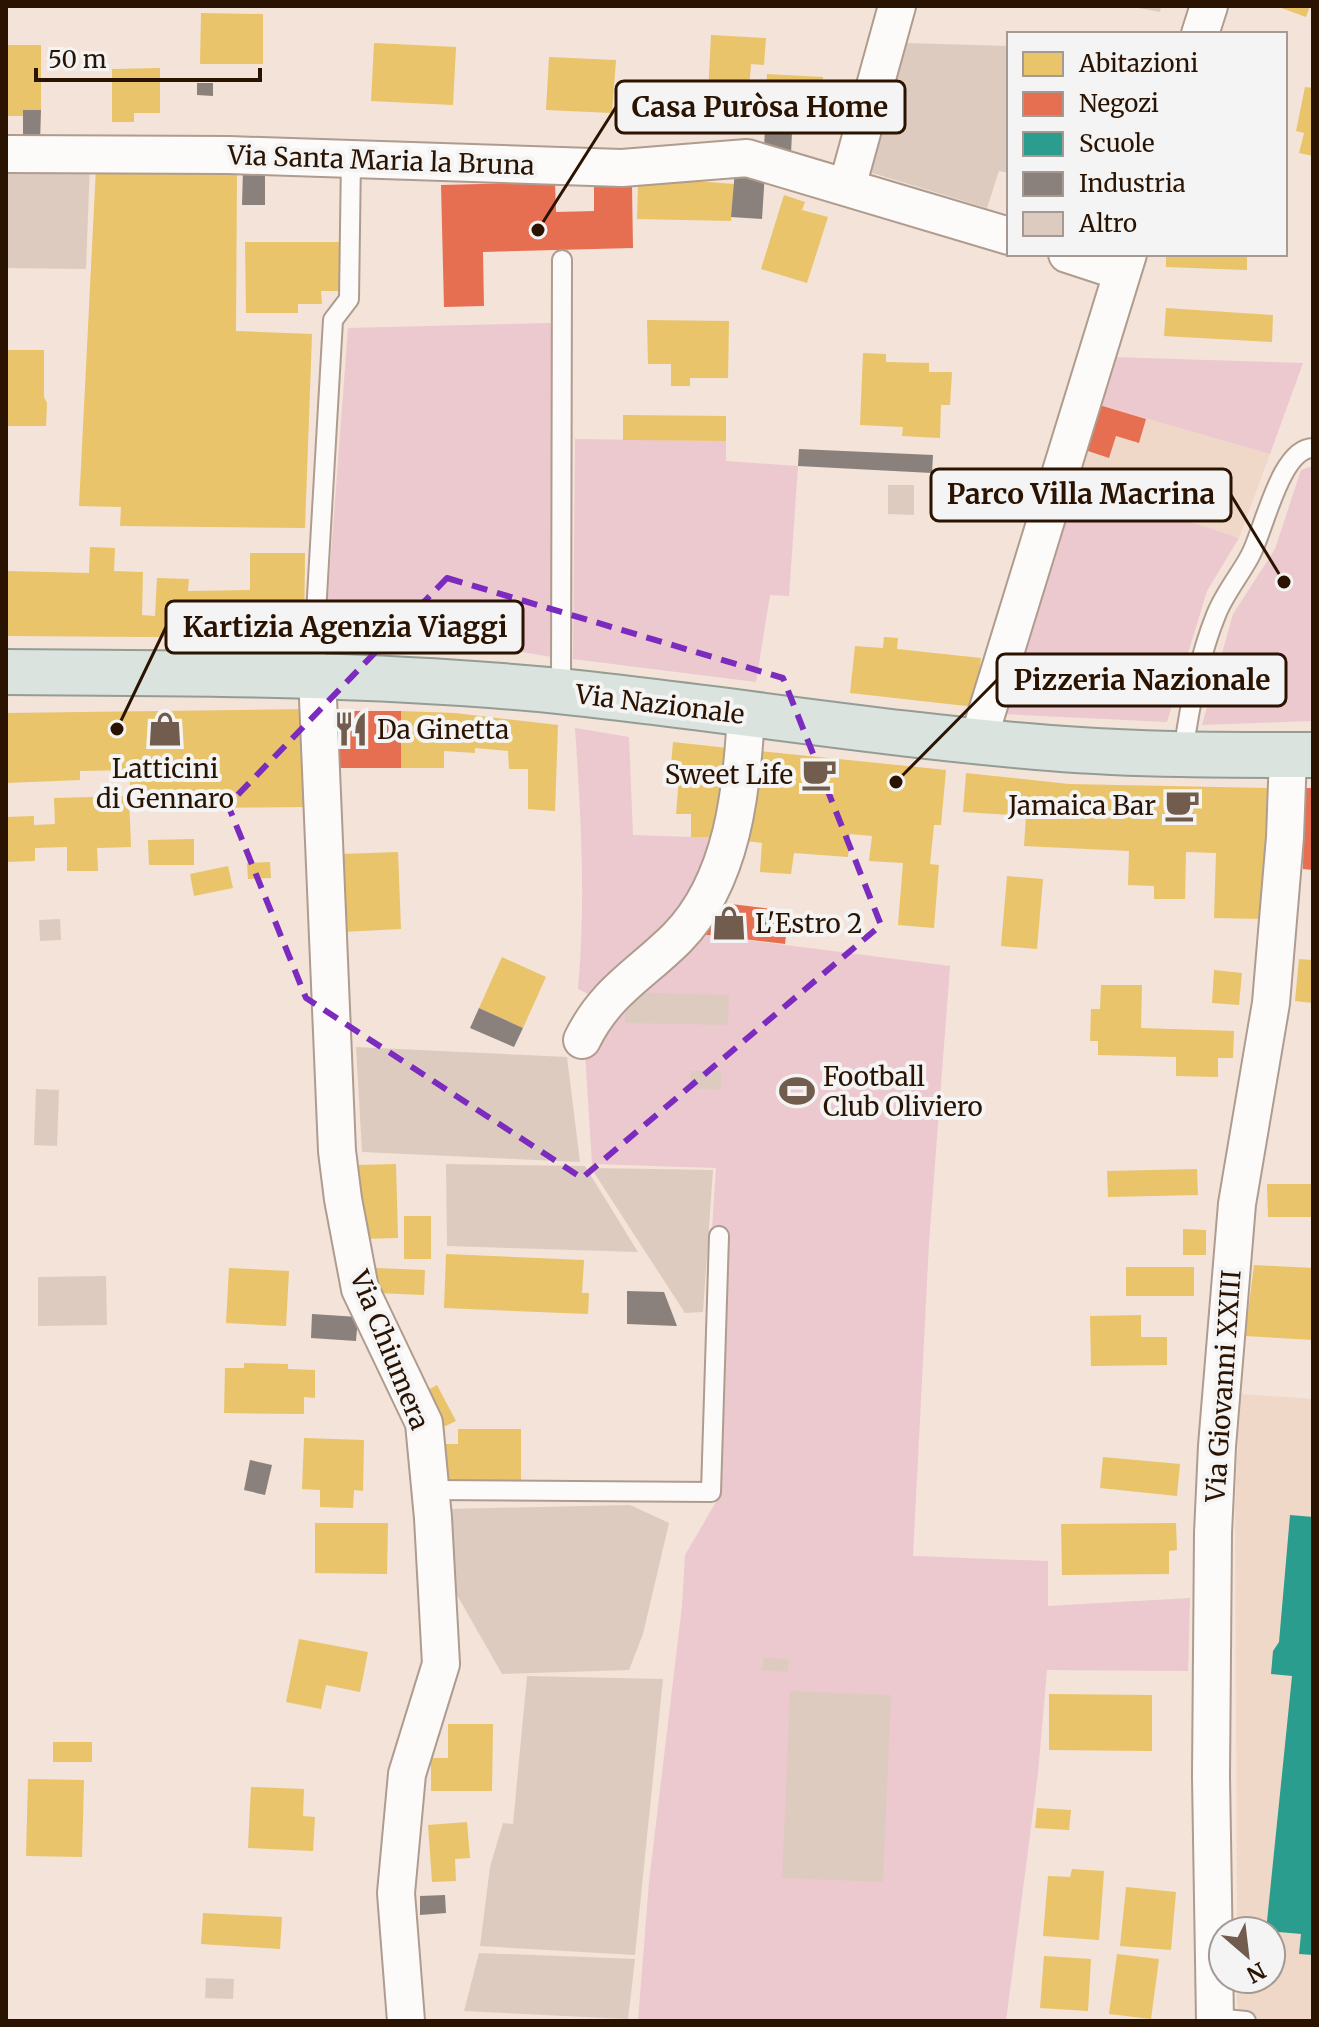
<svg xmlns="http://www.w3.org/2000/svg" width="1319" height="2027" font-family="Merriweather,serif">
	<rect width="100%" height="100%" fill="#f3e3d9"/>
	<path fill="#f0d8c8" d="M1096,404L1270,454L1239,538L1073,482Z
		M1240,1394L1313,1399V2021H1241L1237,2004V1979H1271V1931H1237L1235,1503Z"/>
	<path fill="#ecc9ce" d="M552,323V657L474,644L325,635L348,328Z
		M1111,357L1303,363L1270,454L1096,404Z
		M575,439L726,441V461L798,466L789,596L770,595L756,682L573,659Z
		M1313,466V721L1202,725L1233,614L1275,549L1301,470Z
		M1073,482L1239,538L1207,591L1167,722L1003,714Z
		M575,728L629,737L633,835L721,838L671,927L594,997L578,989C586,901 581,816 575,728Z
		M699,934L950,966L929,1243L913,1556L1048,1561V1606L1190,1598L1188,1671L1047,1670L1038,1773L1006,2021H638L649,1882L682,1606L685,1555L720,1495L728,1232L712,1230L716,1168L592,1164L585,1052L612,1004Z"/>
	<path fill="#e9c46a" d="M1276,6H1310L1306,17Z
		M201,13L263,14V64H200Z
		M711,35L766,38L764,65L751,64L749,91L735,90L734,115L707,114Z
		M374,43L456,47L453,105L371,101Z
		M6,45H41V110H23V116H6Z
		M549,57L616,60L612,113L546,110Z
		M160,68V113H134V122H112V69Z
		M767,74L823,77L822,99H833L832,123L764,120Z
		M1305,87L1313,88V156L1299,153L1304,133L1296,131Z
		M96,168L237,169L236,331L312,334L305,528L120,526L121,507L79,506Z
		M696,181L734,184L731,221L637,219L638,185Z
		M784,195L805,202L802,210L828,217L807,283L761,269Z
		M245,242H339L340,291H321L322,304H298V313H246Z
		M1166,254H1247V270L1166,267Z
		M1166,308L1273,315L1272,342L1164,336Z
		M647,320L729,321L728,378H690V386H671V364H648Z
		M6,350H44V397L47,403L46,426H6Z
		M863,353L886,354V362L929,363V372H952L950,405H941L940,438L902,436L903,427L860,425Z
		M623,415L726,416V441L623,440Z
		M90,547L115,548L114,571L143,572L142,615L155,616L157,578L189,579L188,591L250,590V553H305L304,638L6,636V571L89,573Z
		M884,637L898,638L897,649L981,658L975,707L850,693L855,646L883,648Z
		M309,709L310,807L176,808V793L130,794V770L80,771V780L6,783V713Z
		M401,711L455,713L558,725L555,811L528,809V769H509L508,751L475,748V753L444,751V768H401Z
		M673,742L737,749L721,838L691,837V814H676L679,778L670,777Z
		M751,750L946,770L941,825H934L930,864L939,865L934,928L898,925L903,863L869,861L872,836L850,834L848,857L794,853L791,874L760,872L762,843L739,840Z
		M966,773L1069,784L1267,788L1263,919L1214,918L1216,853L1186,852L1185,899H1154V886L1128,885L1129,851L1024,846L1026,816L963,812Z
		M129,796L131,847L97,848L98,871H67V847L35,848V861L6,862V817L34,816V825L55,824L54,798Z
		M194,839V865H149L148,840Z
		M398,852L401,929L342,932L340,854Z
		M270,862L271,878L248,879L247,863Z
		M228,866L233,888L194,896L190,874Z
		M1007,876L1043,879L1037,949L1001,946Z
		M502,957L546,977L523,1028L479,1008Z
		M1299,959L1313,960V1003L1295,1001Z
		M1214,970L1242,973L1239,1005L1212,1003Z
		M1101,985H1142L1141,1028L1234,1031L1233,1058H1218V1077L1176,1076V1057L1098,1055V1041H1090L1091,1009H1100Z
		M396,1164L398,1238L359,1239L357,1165Z
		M1197,1169L1198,1195L1108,1197L1107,1171Z
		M1267,1184H1313V1217H1268Z
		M404,1216H431V1259H404Z
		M1183,1229L1206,1230V1255H1183Z
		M446,1254L584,1260L582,1293H589L588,1314L444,1308Z
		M1254,1265L1313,1268V1340L1245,1336Z
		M1126,1267H1194V1296H1126Z
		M229,1268L289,1271L286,1326L226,1323Z
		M376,1268L425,1270L424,1295L375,1293Z
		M1141,1315V1337H1167V1365L1091,1366L1090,1316Z
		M244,1363L288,1364V1369L315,1370V1398L304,1397V1414L224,1413L225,1368H244Z
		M437,1385L456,1421L439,1429L420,1394Z
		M458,1429H521V1481H438V1444H458Z
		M304,1438L364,1440L363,1491L354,1490L353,1508L320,1507V1490L302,1489Z
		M1103,1457L1180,1464L1177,1496L1100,1488Z
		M315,1523H388L387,1574L315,1573Z
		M1176,1523L1177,1550L1169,1551V1574L1062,1575L1061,1524Z
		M299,1639L368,1652L360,1692L326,1685L321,1709L286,1702Z
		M1049,1694L1152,1695V1751L1049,1750Z
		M448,1724H493L492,1791H431V1758H448Z
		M53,1742H92V1762H53Z
		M28,1779L84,1780L82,1857L26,1856Z
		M251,1787L304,1789L303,1816L315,1817L313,1851L248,1848Z
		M1037,1808L1071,1810L1069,1830L1035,1828Z
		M467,1822L470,1858L455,1859L456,1881L432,1882L428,1825Z
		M1072,1869L1104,1871L1099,1940L1043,1936L1048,1876L1070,1877Z
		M1126,1887L1176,1892L1171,1950L1120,1946Z
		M203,1913L282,1917L280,1949L201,1944Z
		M1117,1954L1159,1959L1151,2019L1109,2014Z
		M1044,1956L1091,1959L1088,2011L1040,2008Z"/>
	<path fill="#e76f51" d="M555,182L556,212L594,211V187L632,186L633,248L483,252L484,306L444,307L441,185Z
		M1096,404L1146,419L1139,443L1116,436L1109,458L1082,449Z
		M330,711H401V768H330Z
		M1304,788H1313V870L1303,869Z
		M715,902L789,911L785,944L699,934Z"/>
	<path fill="#2a9d8f" d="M1290,1515L1313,1517V1955L1299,1954L1301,1934L1266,1931L1292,1676L1271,1674L1273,1651L1279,1642Z"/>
	<path fill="#8a817c" d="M197,83H213V96L197,95Z
		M23,110H41L40,143L23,142Z
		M765,129L792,132L791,154L764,147Z
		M243,169L265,170V205H242Z
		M735,170L765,172L762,219L731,217Z
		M799,449L933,455L932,473L798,466Z
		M479,1008L523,1028L514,1047L470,1028Z
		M627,1291L664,1292L677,1326L627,1324Z
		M312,1314L358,1317L356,1341L311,1338Z
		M250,1460L272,1465L265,1495L244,1490Z
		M445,1895L446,1913L420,1915V1896Z"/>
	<path fill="#decbbf" d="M1128,6H1161L1160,12Z
		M907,43L1009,46V173L999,171L987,208L869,172Z
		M6,162L90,163L86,269L6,268Z
		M888,485H914V515L888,514Z
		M60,919L61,940L40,941L39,920Z
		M626,992L729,995L728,1025L625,1023Z
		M356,1047L567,1057L580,1162L362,1152Z
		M691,1071H721V1090L690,1088Z
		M36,1089L59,1090L57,1146L34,1145Z
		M446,1164L585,1166L638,1252L447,1246Z
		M591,1168L713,1170L703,1312L685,1313Z
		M106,1276L107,1325L38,1326V1277Z
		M630,1505L669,1523L643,1634L629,1670L502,1674L449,1581L447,1509Z
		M764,1657L789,1660L787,1672L762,1670Z
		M527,1676L663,1679L635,1955L480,1946L490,1867L503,1823L513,1824Z
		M790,1691L891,1695L883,1882L782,1878Z
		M479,1953L635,1959L628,2019L464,2011Z
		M206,1978L234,1979L233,1999L205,1998Z"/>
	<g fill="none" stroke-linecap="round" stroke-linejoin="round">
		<g stroke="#af9c8e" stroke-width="22">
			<path id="service" d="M317,675L315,631L333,320L349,299L351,158
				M561,692L562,260
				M1183,754C1189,709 1199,657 1216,615C1224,594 1240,575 1250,556C1264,531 1280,448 1313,448
				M430,1490L711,1492L719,1236
				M1215,2018L1246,2021"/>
		</g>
		<g stroke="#af9c8e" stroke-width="40">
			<path id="minor" d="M1200,34L1209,6
				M6,154L229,155L622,168L747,158L1009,236
				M847,187L897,6
				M1067,254L1122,272
				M317,675L337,1151L343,1199L360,1289L424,1423L433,1518L441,1664L407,1774L396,1893L406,2021
				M978,741L1128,254
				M582,1040C606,991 640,975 677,938C733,881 742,790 746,714
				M1215,2021L1211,1776L1213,1533L1217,1446L1237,1204L1271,1003L1285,837L1288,755"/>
		</g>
		<g stroke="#949d93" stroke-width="48">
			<path id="primary" d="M6,672C191,673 375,673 559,691C723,708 885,735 1050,748C1137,755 1226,755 1313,755"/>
		</g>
		<use href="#service" stroke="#fdfbf9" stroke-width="18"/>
		<use href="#minor" stroke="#fdfbf9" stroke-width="36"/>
		<use href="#primary" stroke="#dbe3df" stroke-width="44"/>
	</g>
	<path fill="none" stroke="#7b2cbf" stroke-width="6" stroke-dasharray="16 10" stroke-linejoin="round" d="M447,578L783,678L881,925L582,1178L306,998L228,805Z"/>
	<defs>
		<g id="shop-bare" transform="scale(2.76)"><path d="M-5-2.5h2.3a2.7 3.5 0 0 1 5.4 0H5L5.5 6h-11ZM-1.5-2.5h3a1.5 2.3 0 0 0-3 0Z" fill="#715c4d" stroke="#f4f4f4" stroke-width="2.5" paint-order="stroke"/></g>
		<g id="restaurant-bare" transform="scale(2.76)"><path d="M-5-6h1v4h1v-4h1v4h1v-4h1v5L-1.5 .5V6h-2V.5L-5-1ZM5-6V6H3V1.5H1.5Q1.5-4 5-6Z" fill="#715c4d" stroke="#f4f4f4" stroke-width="2.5" paint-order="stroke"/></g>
		<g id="cafe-bare" transform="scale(2.76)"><path d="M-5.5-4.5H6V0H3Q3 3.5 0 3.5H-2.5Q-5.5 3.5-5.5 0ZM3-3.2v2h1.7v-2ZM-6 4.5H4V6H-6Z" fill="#715c4d" stroke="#f4f4f4" stroke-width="2.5" paint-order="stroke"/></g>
		<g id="stadium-bare" transform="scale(2.76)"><path d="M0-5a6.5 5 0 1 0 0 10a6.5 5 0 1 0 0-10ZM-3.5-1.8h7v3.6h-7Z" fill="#715c4d" stroke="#f4f4f4" stroke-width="2.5" paint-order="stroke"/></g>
	</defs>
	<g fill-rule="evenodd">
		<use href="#shop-bare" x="165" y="729"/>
		<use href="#restaurant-bare" x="351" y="729"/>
		<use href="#cafe-bare" x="819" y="774"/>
		<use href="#cafe-bare" x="1182" y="805"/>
		<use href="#shop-bare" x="729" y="923"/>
		<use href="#stadium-bare" x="797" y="1091"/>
	</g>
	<g text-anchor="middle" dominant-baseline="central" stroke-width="8" stroke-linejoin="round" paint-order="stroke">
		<g font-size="26" fill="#2b1301" stroke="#f4f4f4">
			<text transform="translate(381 160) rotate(2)">Via Santa Maria la Bruna</text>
			<text transform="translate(660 704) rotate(7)">Via Nazionale</text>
			<text transform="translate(390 1350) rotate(68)">Via Chiumera</text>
			<text transform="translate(1223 1386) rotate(-86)">Via Giovanni XXIII</text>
		</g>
		<g font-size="26" fill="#2b1301" stroke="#f4f4f4" text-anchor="start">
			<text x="377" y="729">Da Ginetta</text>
			<text x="165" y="768" text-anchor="middle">Latticini<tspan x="165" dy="30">di Gennaro</tspan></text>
			<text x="793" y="774" text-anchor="end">Sweet Life</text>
			<text x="1156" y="805" text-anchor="end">Jamaica Bar</text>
			<text x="755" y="923">L'Estro 2</text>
			<text x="823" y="1076">Football<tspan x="823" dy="30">Club Oliviero</tspan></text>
		</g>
	</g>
	<path fill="none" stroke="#2b1301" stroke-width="3" d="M538 230L616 107M1284 582L1231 495M117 729L166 627M896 782L997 680"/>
	<g fill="#2b1301" stroke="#f4f4f4" stroke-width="3">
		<circle cx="538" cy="230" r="8"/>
		<circle cx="1284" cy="582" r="8"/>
		<circle cx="117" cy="729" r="8"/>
		<circle cx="896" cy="782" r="8"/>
	</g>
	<g fill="#f4f4f4" stroke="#2b1301" stroke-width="3">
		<rect x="616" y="81" width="289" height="52" rx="8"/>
		<rect x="931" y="469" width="300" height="52" rx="8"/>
		<rect x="166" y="601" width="357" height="52" rx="8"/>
		<rect x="997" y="654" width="289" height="52" rx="8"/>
	</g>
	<g font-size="28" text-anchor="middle" font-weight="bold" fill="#2b1301">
		<text x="760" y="117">Casa Puròsa Home</text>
		<text x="1081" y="504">Parco Villa Macrina</text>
		<text x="345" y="637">Kartizia Agenzia Viaggi</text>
		<text x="1142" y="690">Pizzeria Nazionale</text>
	</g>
	<rect width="1319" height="2027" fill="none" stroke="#2b1301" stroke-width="16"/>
	<rect x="1007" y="32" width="280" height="224" fill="#f4f4f4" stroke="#a49a93" stroke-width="2"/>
	<rect x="1023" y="52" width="40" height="24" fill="#e9c46a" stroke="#a49a93" stroke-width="2"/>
	<text x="1079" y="72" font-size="24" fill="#2b1301">Abitazioni</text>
	<rect x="1023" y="92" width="40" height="24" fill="#e76f51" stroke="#a49a93" stroke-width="2"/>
	<text x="1079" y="112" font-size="24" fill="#2b1301">Negozi</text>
	<rect x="1023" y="132" width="40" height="24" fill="#2a9d8f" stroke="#a49a93" stroke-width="2"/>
	<text x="1079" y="152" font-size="24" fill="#2b1301">Scuole</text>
	<rect x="1023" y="172" width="40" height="24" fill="#8a817c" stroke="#a49a93" stroke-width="2"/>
	<text x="1079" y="192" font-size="24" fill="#2b1301">Industria</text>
	<rect x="1023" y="212" width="40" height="24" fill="#decbbf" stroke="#a49a93" stroke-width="2"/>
	<text x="1079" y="232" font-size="24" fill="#2b1301">Altro</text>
	<g transform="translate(1247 1955) rotate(152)"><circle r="38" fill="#f4f4f4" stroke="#a49a93" stroke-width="2"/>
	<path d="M0-6L14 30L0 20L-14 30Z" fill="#715c4d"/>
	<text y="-12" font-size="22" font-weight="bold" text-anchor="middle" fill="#2b1301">N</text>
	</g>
	<path d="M36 68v12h224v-12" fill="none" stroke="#2b1301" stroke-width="4"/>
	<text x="48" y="68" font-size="24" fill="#2b1301" stroke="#f4f4f4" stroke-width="6" paint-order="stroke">50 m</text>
</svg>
